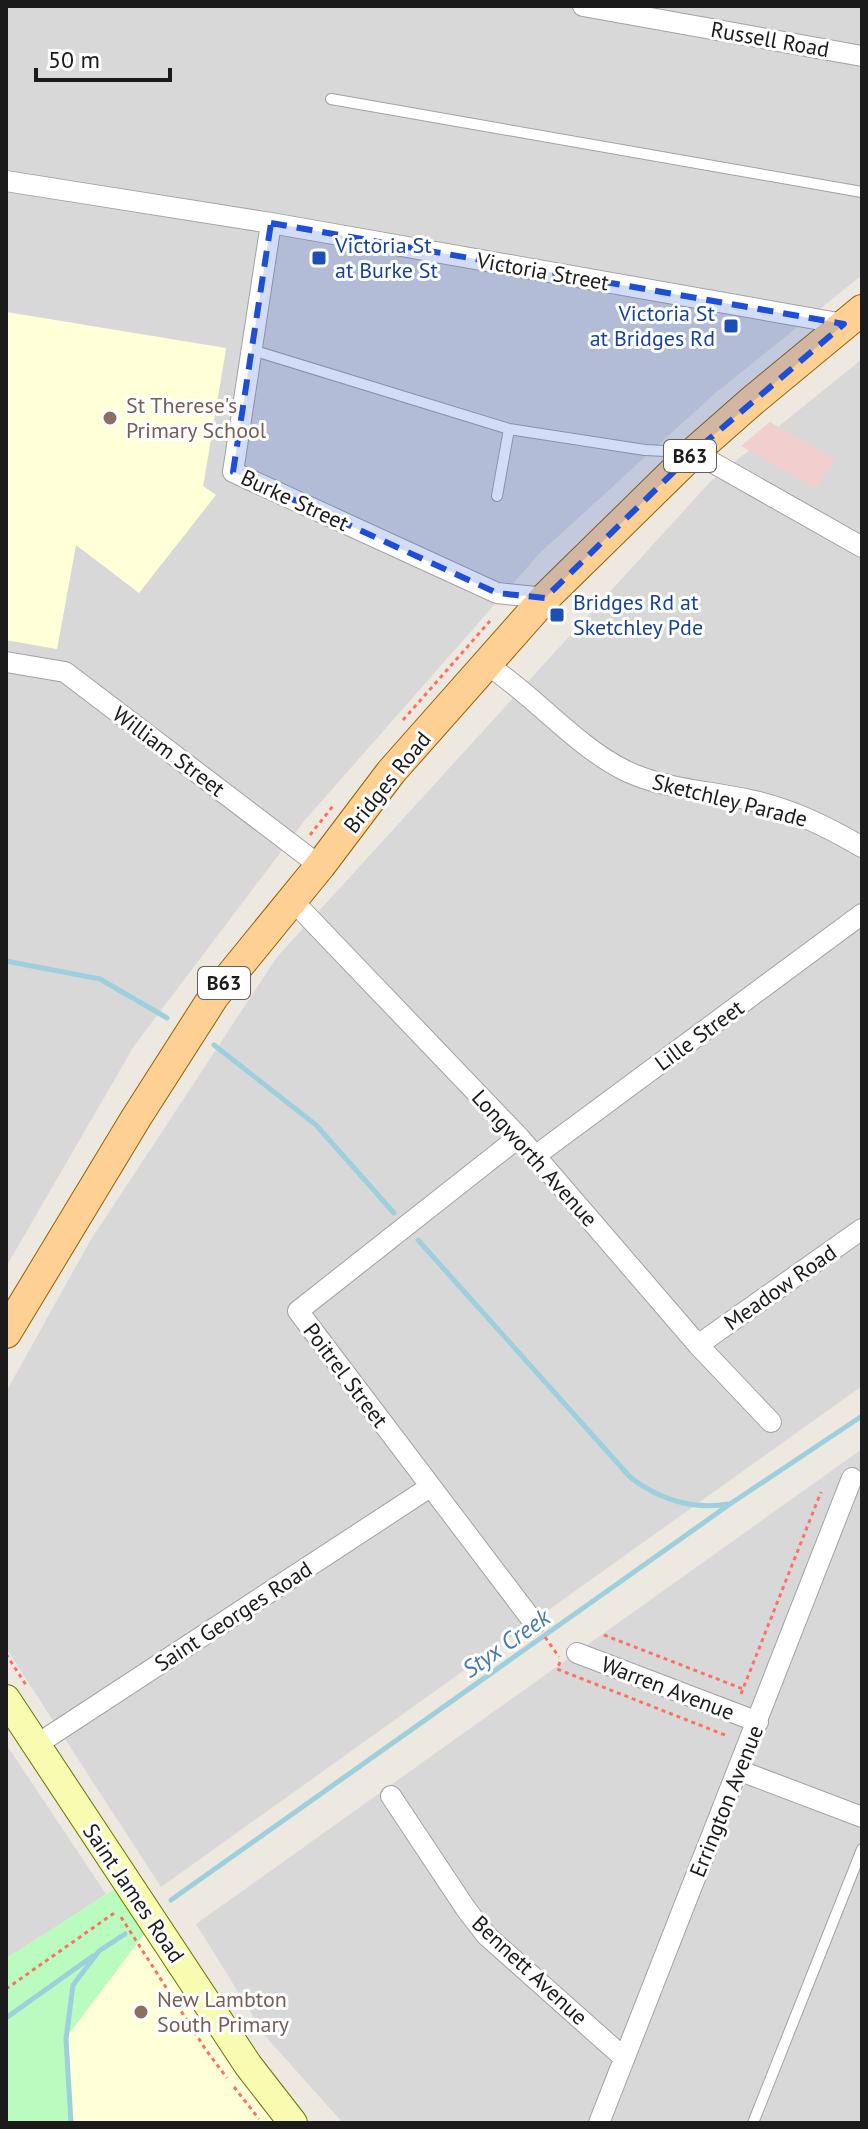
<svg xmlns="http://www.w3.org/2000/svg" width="868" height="2129" font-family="'PT Sans',sans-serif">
	<rect width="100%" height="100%" fill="#ede9e0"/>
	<path fill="#d9d8d8" d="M6,6H862V275L713,395L540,553L305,820L134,1046L6,1267V640L57,649L76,544L139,592L215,495L203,487L226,349L6,312Z
		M862,359V1386L161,1887L6,1648V1392L90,1241L277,957L710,482Z
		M862,1449V2123H343L266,2037L196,1924Z
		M6,1744L106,1894L7,1959L6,1958Z"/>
	<path fill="#f0cfce" d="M770,422L835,459L816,489L741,446Z"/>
	<path fill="#ffffd8" d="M6,312L226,348L203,486L216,495L139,593L76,545L57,649L6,640Z
		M154,1921L293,2123H71L66,2039L73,1985Z"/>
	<path fill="#bafbbf" d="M126,1882L154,1921L66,2038L71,2123H6V1958Z"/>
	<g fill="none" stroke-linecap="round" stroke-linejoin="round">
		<path stroke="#9ecfdd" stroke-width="5" d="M6,961L100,979L167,1018
			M214,1045L316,1125L394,1213
			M418,1240L630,1477C658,1499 692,1510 728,1504
			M171,1900L730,1504L862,1416
			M6,2018L93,1956
			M71,2123L66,2039L73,1985L99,1951L125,1934"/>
		<g stroke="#a2a2a2" stroke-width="12">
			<path id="lane" d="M331,99L862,192
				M252,350L509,429L645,450L685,452
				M497,496L509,429
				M753,2123L862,1849"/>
		</g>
		<g stroke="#a2a2a2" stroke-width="22">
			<path id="street" d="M583,6L862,56
				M6,181L271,223L844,324
				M271,223L233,472L497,593L545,598
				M694,452L862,547
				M6,662L65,672L320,866
				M486,664C534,695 575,746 626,771C664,789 709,791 750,800C791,809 826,826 862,847
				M292,900L519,1137L698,1345L771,1422
				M519,1137L298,1311L535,1624
				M535,1156L862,914
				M698,1345L862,1229
				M577,1653L758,1722
				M36,1745L430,1487
				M738,1770L862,1817
				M391,1796L466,1909L487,1936L623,2057
				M599,2123L852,1478"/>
		</g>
		<g stroke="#687301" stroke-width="30">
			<path id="secondary" d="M6,1699L248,2065L293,2123"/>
		</g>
		<g stroke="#936100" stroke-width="32">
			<path id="primary" d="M6,1333L136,1118L214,996L320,866L391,772L545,598L694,452L752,401L862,310"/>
		</g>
		<path stroke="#fe7061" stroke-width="3" stroke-dasharray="4 4" stroke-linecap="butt" d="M403,720L490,621
			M310,835L333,806
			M604,1635L743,1689
			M545,1637L559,1657
			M6,1654L26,1685
			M560,1662L557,1669L725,1735L727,1732
			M741,1694L821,1492
			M121,1917L206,2050L227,2078
			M6,1989L117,1911
			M234,2087L259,2119"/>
		<use href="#lane" stroke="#fff" stroke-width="10"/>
		<use href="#street" stroke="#fff" stroke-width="20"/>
		<use href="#secondary" stroke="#f8fbb0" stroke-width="28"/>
		<use href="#primary" stroke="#ffd094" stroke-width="30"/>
	</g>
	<path fill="#1d4ed8" fill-opacity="0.2" stroke="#1d4ed8" stroke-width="6" stroke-dasharray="16 10" stroke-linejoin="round" d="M271,223L844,324L694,452L545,598L497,593L233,472Z"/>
	<g fill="#1a4fb4" stroke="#fff" stroke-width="3">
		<rect x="311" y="250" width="16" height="16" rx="4"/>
		<rect x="723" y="318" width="16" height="16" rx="4"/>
		<rect x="549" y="607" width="16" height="16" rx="4"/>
	</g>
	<g fill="#8d6e63" stroke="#fff" stroke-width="3">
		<circle cx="110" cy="418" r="8"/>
		<circle cx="141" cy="2012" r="8"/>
	</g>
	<g text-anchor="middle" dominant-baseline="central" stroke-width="6" stroke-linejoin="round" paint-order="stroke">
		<g fill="#fff" stroke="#5f5f5f" stroke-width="2">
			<rect x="664" y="440" width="52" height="32" rx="6"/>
			<rect x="198" y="967" width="52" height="32" rx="6"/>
		</g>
		<g font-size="20" font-weight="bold" fill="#1b1b1b">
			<text x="690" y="456">B63</text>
			<text x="224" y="983">B63</text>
		</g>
		<g font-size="22" fill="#1b1b1b" stroke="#fff">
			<text transform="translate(770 39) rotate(10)">Russell Road</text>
			<text transform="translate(543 271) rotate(10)">Victoria Street</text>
			<text transform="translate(295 500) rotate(25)">Burke Street</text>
			<text transform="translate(169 751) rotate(37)">William Street</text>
			<text transform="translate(387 782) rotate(-51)">Bridges Road</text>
			<text transform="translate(730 800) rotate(14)">Sketchley Parade</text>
			<text transform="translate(699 1035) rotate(-36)">Lille Street</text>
			<text transform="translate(535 1158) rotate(48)">Longworth Avenue</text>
			<text transform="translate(780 1287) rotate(-35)">Meadow Road</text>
			<text transform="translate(346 1375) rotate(53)">Poitrel Street</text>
			<text transform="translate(233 1616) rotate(-33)">Saint Georges Road</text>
			<text transform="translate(668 1688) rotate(21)">Warren Avenue</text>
			<text transform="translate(726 1801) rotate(-68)">Errington Avenue</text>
			<text transform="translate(134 1893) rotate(56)">Saint James Road</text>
			<text transform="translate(530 1970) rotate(43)">Bennett Avenue</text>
		</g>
		<g font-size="22" fill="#164399" stroke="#fff" text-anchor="start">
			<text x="335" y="245">Victoria St<tspan x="335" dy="25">at Burke St</tspan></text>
			<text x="715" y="313" text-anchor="end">Victoria St<tspan x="715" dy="25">at Bridges Rd</tspan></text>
			<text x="573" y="602">Bridges Rd at<tspan x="573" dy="25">Sketchley Pde</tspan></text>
		</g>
		<g font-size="22" fill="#785e54" stroke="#fff" text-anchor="start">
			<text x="126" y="405">St Therese's<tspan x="126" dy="25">Primary School</tspan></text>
			<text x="157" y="1999">New Lambton<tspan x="157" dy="25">South Primary</tspan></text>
		</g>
		<g font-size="24" font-style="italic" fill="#467aad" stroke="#fff">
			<text transform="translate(506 1643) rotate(-35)">Styx Creek</text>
		</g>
	</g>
	<rect width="868" height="2129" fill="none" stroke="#1b1b1b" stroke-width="16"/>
	<path d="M36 68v12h134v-12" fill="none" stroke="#1b1b1b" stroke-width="4"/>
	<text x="48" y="68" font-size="24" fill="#1b1b1b" stroke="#ffffff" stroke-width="6" paint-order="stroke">50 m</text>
</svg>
